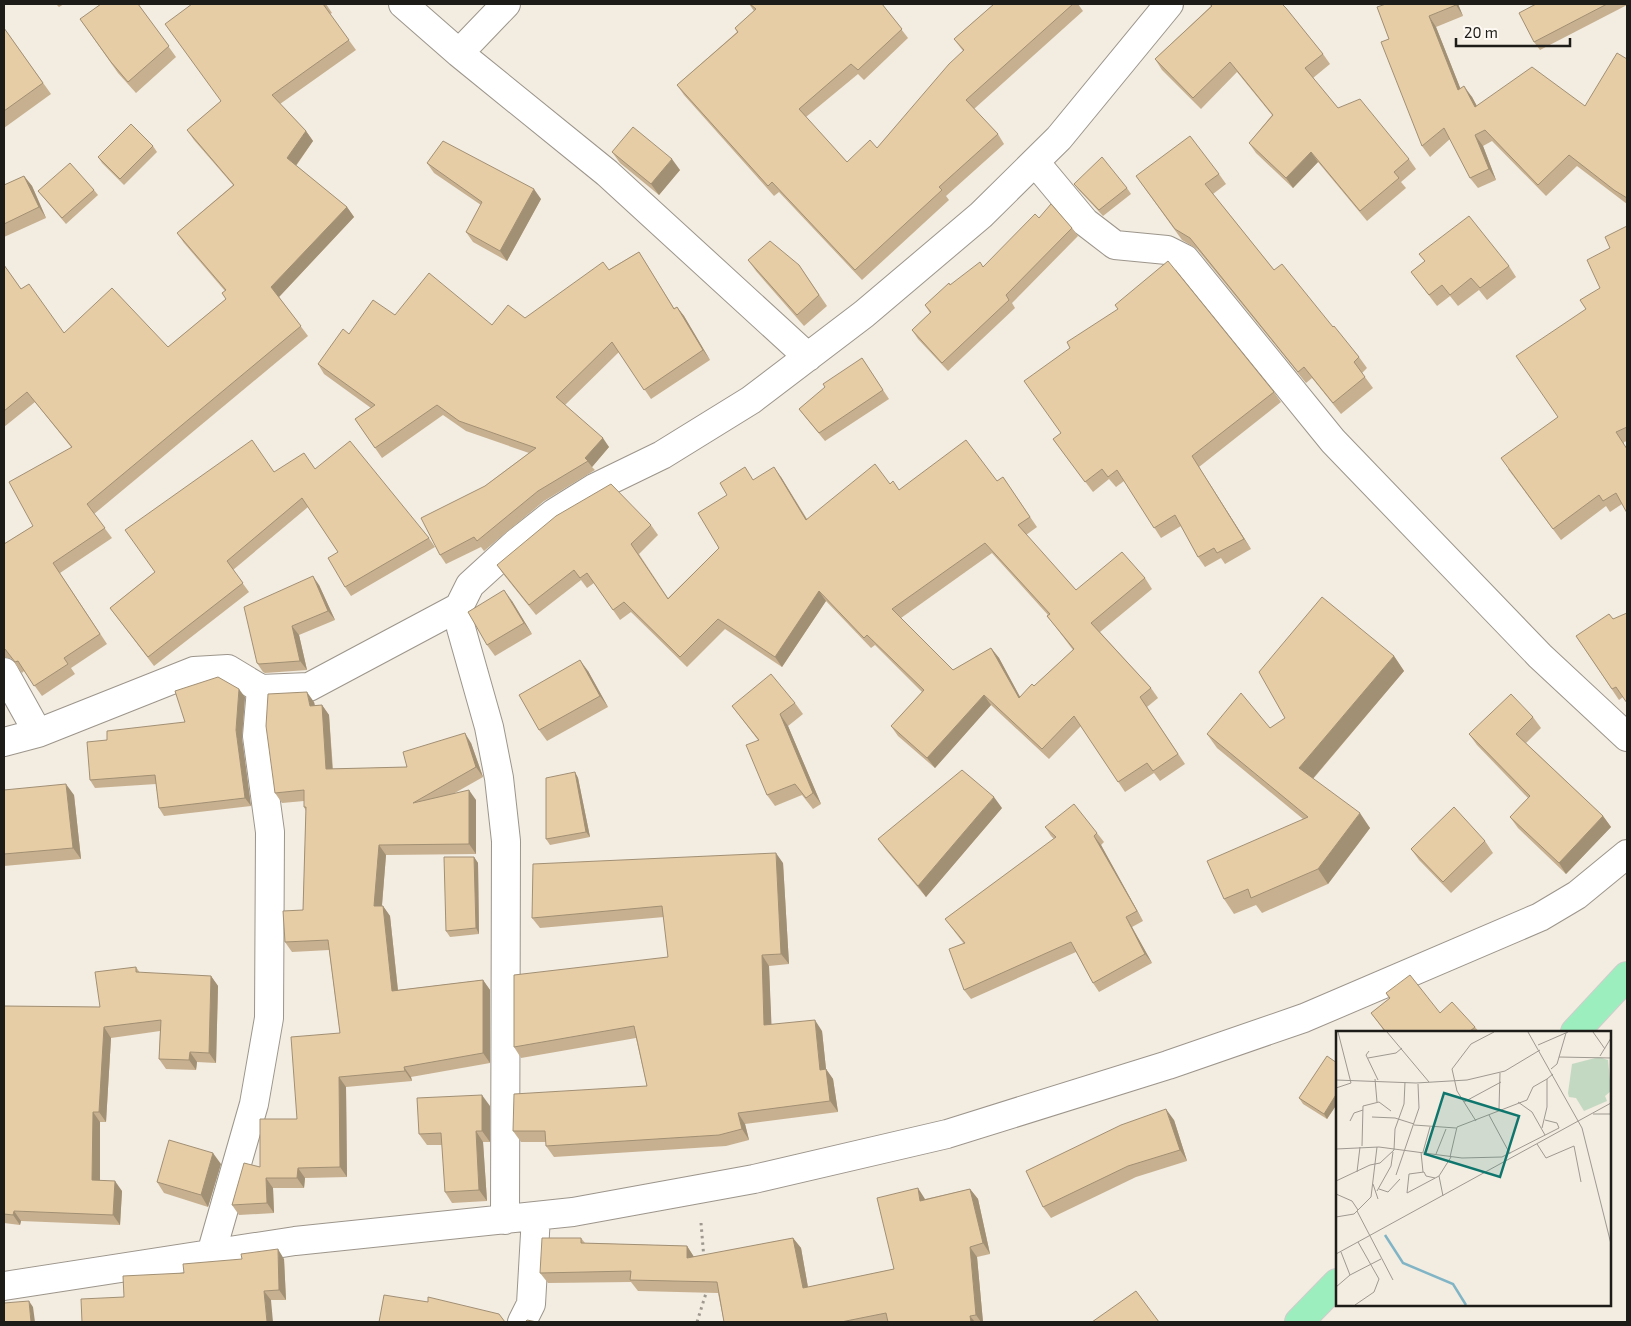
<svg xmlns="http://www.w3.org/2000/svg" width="1631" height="1326" font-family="'Exo 2',sans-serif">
	<rect width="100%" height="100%" fill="#f3ece1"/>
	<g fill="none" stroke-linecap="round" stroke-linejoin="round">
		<g stroke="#9c958b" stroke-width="30">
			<path id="minor" d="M403,4L459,53L607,173L808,357
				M459,53L506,4
				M1035,162L1085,222L1115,245L1167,250L1185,259L1333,441L1540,656L1627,737
				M4,672L38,733
				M4,742L38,733L194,671L228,669L261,689L309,687L459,607
				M505,1220L506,841L499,778L489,727L461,628L459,607L470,585L516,543L554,513L594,488L662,455L751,400L864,314L981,215L1059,138L1169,4
				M211,1254L254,1104L269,1018L270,832L257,736L261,689
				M4,1286L295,1241L573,1212L754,1179L947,1134L1168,1065L1304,1018L1540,917L1577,895L1627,854
				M522,1322L531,1304L536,1216"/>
		</g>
		<g stroke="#cecdcc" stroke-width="30">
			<path id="major" d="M1575,1032L1627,976
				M1299,1322L1337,1283"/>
		</g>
		<path stroke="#9e9990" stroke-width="3" stroke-dasharray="2.5 4" stroke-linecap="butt" d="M701,1223L704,1259
			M697,1322L707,1290"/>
		<use href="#minor" stroke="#fff" stroke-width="28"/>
		<use href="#major" stroke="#9deebe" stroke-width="28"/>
	</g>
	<path fill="#c7b08f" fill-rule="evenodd" d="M56,4H64L59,7Z
		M138,4L176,57L136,93L118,73L80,19Z
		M192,4H326L332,13L330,14L356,50L280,104L306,131L313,141L296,166L347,207L354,217L279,297L308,336L94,514L112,538L60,573L107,644L71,668L75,674L42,696L24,671L22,673L12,659L4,657V544L33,526L71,447L35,402L4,427V265L21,289L64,333L168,347L226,299L225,291L184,243L177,233L233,185L194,140L187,130L221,101Z
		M749,4H882L908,38L864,80L858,74L806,117L847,162L877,148L963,51L954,39L994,4H1078L1083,11L974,109L998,134L1004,144L946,196L949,200L862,280L779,192L774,196L684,95L677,85L737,32L735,28L754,11Z
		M1209,4H1282L1323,54L1330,64L1313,78L1338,108L1409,159L1416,169L1401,182L1406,188L1367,221L1318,162L1293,188L1256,153L1249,143L1272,115L1237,72L1201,109L1162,70L1155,59L1211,6Z
		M1458,4L1463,16L1436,27L1460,88L1472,97L1477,106H1585L1627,59V204L1577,166L1546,196L1492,141L1483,146L1496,180L1478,188L1470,178L1450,139L1430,157L1422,146L1389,39L1377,7Z
		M1536,4H1627V5L1540,50L1534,42Z
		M4,28L51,94L4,128Z
		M153,146L157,152L124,185L102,163L98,157Z
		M612,152L680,170L659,195L620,163Z
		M427,163L541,199L507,261L473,242L466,232L481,205L434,173Z
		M1219,174L1226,184L1213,194L1274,270L1333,327L1359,357L1367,368L1362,373L1373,388L1341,414L1312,378L1306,383L1197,249L1182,240L1136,176Z
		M24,176L32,186L46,218L4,237V185Z
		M1074,184L1127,188L1131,194L1103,216L1078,189Z
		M94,190L98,195L66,224L38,191Z
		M1039,218L1072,228L1078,236L1012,303L1015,308L948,371L918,339L912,330L930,313L925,305L950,285L983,267Z
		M1627,226V441L1624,442L1622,504L1610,512L1606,506L1561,540L1508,469L1558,417L1586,309L1600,288L1610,248Z
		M639,252L674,308L677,307L684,316L710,360L651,399L619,352L565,405L609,447L592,467L595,470L544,501L484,551L481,547L446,564L440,555L485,486L529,453L466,431L443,415L382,458L355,419L371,408L324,374L318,364L349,334L395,315L492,325L525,318Z
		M1419,254L1509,266L1516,277L1487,300L1479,290L1458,306L1450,296L1437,306L1411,272L1425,261Z
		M748,260L799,265L827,306L804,326L756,271Z
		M862,358L889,399L825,441L806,418L799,409Z
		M1274,392L1281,402L1199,467L1251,549L1225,564L1221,558L1205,567L1198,557L1181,526L1161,538L1124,481L1116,487L1109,479L1093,492L1053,439Z
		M315,469L429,538L435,547L351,596L345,587L338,552L308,507L233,570L249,592L154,666L110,608L155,572L274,472Z
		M781,477L807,519L890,484L899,490L997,481L1003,477L1037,527L1026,535L1076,590L1145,578L1152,589L1100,632L1151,688L1158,698L1147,707L1185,764L1160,781L1154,773L1125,792L1081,726L1049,759L991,705L935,768L898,736L891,726L922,692L875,645L871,648L826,601L782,667L725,629L687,667L631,612L620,620L594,583L587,588L581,580L536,615L504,575L497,565L651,525L658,535L639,554L668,598L719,548L754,480ZM992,553L1048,615L1047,616L1055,626L1073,650L1034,686L1020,697L999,658L991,648L953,670L901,618Z
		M319,585L335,620L299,635L307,670L265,673L263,672L257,663Z
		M512,601L532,634L495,656L487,645Z
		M1613,619L1623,697L1619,700L1576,636Z
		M1394,656L1404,671L1313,779L1370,828L1328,884L1262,913L1256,905L1234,914L1224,899L1303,819L1217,748L1207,734L1270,728Z
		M588,671L608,707L547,741L539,730Z
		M245,697L242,738L251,806L164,816L159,808L156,784L95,788L90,780L107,740L185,722Z
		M314,702L315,706L322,705L329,715L333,769L407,767L471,743L483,777L453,794L476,800V854L386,855L382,906H383L390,916L398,990L483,980L490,990V1063L411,1077L412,1081L346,1087L347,1177L305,1178L304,1188H273L274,1213L239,1215L232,1205L297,1119L340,1033L329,950L292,952L285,942L303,910L306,811L304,807V801L282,803L275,793Z
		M795,703L803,714L788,726L821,804L813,809L802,795L775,806L767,795L758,740L732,706Z
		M1533,717L1541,728L1526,743L1603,816L1611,827L1566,874L1518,828L1510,817L1528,798L1477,745L1469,734Z
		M575,772L578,778L590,837L550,845L546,839Z
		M4,790L74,795L81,859L4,866Z
		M1002,808L926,897L886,850L878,839Z
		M1045,827L1097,833L1104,842L1101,845L1143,921L1132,927L1152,963L1099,992L1093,983L1076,952L971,999L964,990V944L945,919L1054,839L1051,836Z
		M1485,841L1493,853L1451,893L1419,860L1411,849Z
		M474,857L478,863L479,934L450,937L446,931Z
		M783,863L789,964L769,966L771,1024L822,1031L826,1069L833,1079L838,1112L745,1124L749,1140L726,1146L554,1157L546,1146V1142H521L513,1131L647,1086L636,1038L521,1058L514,1047L668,957L664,917L540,928L532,918Z
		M136,967L140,973L211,976L218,986L216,1063L197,1062L196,1070L166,1069L159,1059L160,1031L111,1038L106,1122H100V1181L122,1191L120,1225L21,1221L20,1225L4,1223V1006L100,1007Z
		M1386,993L1440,1013L1475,1027L1479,1032H1385L1371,1013L1389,999Z
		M1337,1063V1104L1327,1119L1303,1104L1299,1098Z
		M490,1106V1142H483L487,1201L452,1203L445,1192L442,1145H427L419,1134Z
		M1174,1120L1187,1161L1136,1177L1051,1218L1043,1207Z
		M221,1164L208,1207L164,1193L157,1182Z
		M970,1189L978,1199L990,1254L977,1257L983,1322H724L718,1293L638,1291L631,1282L548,1283L540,1273L581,1238L585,1243L687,1246L694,1257L793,1238L801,1248L808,1287L894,1269L925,1199Z
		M284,1259L286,1300H271L124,1297L184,1273Z"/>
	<path fill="#a29074" d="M1455,4H1458L1463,16L1456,5Z
		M1429,16L1436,27L1465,100L1458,90Z
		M1464,86L1472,97L1483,118L1475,107Z
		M306,131L313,141L294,168L287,158Z
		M1475,135L1483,146L1496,180L1489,169Z
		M1311,152L1318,162L1293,188L1286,178Z
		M672,159L680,170L659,195L651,184Z
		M24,176L32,186L46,218L39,207Z
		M534,189L541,199L507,261L500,251Z
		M347,207L354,217L278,298L271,287Z
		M677,307L684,316L710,360L703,350Z
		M603,438L609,447L592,467L585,458Z
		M1192,456L1199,467L1251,549L1244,539Z
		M774,467L781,477L813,530L806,520Z
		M313,576L319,585L335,620L328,611Z
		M504,590L512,601L532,634L524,623Z
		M819,591L826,601L782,667L775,657Z
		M292,626L299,635L307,670L300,661Z
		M991,648L999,658L1026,708L1019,698Z
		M1394,656L1404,671L1309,783L1299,768Z
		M580,660L588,671L608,707L600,696Z
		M239,689L245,697L242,738L251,806L245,798L236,730Z
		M307,692L314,702L317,716L310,706Z
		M984,695L991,705L935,768L927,758Z
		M322,705L329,715L333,779L326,769Z
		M780,714L788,726L821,804L813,793Z
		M465,733L471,743L483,777L476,767Z
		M575,772L578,778L590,837L586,832Z
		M66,784L74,795L81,859L73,848Z
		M469,790L476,800V854L469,844Z
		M994,797L1002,808L926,897L918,886Z
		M1360,813L1370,828L1328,884L1318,869Z
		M1603,816L1611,827L1566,874L1559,863Z
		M1094,836L1101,845L1143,921L1137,911Z
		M379,845L386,855L381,916L374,906Z
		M776,853L783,863L789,964L781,954Z
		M474,857L478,863L479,934L476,928Z
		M383,906L390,916L399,1001L392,991Z
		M1126,917L1132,927L1152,963L1145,954Z
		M762,955L769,966L772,1036L764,1025Z
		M211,976L218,986L216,1063L209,1053Z
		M483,980L490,990V1063L483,1053Z
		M815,1020L822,1031L826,1069L833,1079L838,1112L830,1101L820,1070Z
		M104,1027L111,1038L106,1122L99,1112Z
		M190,1052L197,1062L196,1070L189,1060Z
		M404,1067L411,1077L412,1081L405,1071Z
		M339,1077L346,1087L347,1177L340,1167Z
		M1337,1093V1104L1327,1119L1324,1114Z
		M482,1095L490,1106V1142L482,1131Z
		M1166,1109L1174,1120L1187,1161L1180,1150Z
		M93,1112L100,1122V1190L92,1180Z
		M738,1113L745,1124L749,1140L742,1129Z
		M476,1131L483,1142L487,1201L479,1190Z
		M213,1153L221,1164L208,1207L201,1195Z
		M298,1168L305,1178L304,1188L297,1178Z
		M266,1178L273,1188L274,1213L267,1203Z
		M115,1181L122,1191L120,1225L113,1215Z
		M918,1188L925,1199L928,1211L920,1201Z
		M970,1189L978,1199L990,1254L983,1243Z
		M14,1211L21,1221L20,1225L13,1215Z
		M793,1238L801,1248L810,1299L803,1288Z
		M687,1246L694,1257L687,1258Z
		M970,1247L977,1257L983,1322H981L976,1315Z
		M278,1249L284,1259L286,1300L279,1290Z
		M264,1291L271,1300L273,1322H267Z
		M29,1301L33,1307L35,1322H31Z
		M970,1316L975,1322H971Z"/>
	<path fill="#e7cda6" stroke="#a29074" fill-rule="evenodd" d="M101,4H138L169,46L128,82L111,62L80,19Z
		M192,4H324H323L349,40L272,95L306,131L287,158L347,207L271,287L301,326L87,504L105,528L53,563L100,634L64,658L68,664L34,686L18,661L15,662L5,649L4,648V544L33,526L9,482L72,447L27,392L4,411V265L21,289L29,284L64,333L112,288L168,347L226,299L222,293L226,290L177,233L234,185L187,130L221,101L165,24Z
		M750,4H882L902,29L858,70L851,64L799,109L847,162L870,140L877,148L949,64L964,50L954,39L994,4H1073L966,100L998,134L939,187L942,190L855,270L772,182L768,186L677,85L738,32L735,28L756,9Z
		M1210,4H1282L1286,8L1323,54L1305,68L1338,108L1360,99L1409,159L1394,172L1399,178L1360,211L1311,152L1286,178L1249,143L1273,115L1230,62L1193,98L1155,59L1212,6Z
		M1386,4H1455L1456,5L1429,16L1458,90L1464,86L1475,107L1532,67L1585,106L1617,53L1627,59V198L1614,190L1569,155L1538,185L1485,130L1475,135L1489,169L1470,178L1444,128L1422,146L1381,42L1389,39L1377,7Z
		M1536,4H1607L1534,42L1519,13Z
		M4,28L43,83L4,111Z
		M131,124L153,146L120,179L98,157Z
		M633,127L672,159L651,184L612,152Z
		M1190,136L1219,174L1205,184L1274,270L1282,264L1333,327L1334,326L1359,357L1354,362L1365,377L1333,403L1304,367L1298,372L1190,238L1175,229L1136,176Z
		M443,141L534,189L500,251L466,232L482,202L427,163Z
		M1102,157L1127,188L1099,210L1074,184Z
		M70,163L94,190L62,218L38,191Z
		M24,176L39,207L4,224V185Z
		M1051,204L1072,228L1006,295L1009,300L942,363L912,330L931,312L925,305L949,283L950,285L980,262L983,267L1035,214L1039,218Z
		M1469,216L1509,266L1480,288L1471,278L1450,295L1442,285L1429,295L1411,272L1425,261L1419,254Z
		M1627,226V427L1616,432L1627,449V513L1616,493L1603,501L1599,495L1553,529L1501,458L1558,417L1516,356L1586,309L1580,300L1600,288L1587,260L1610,248L1605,237Z
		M770,241L799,265L819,295L797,315L748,260Z
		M639,252L674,309L677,307L703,350L644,390L612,342L556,397L603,438L585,458L588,461L538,491L477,541L474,537L440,555L421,518L485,486L536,448L459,421L437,405L375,448L355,419L375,405L318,364L343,329L349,334L373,300L395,315L429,273L492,325L508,305L525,318L603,262L609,270Z
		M1168,261L1274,392L1192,456L1244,539L1217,553L1214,548L1198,557L1175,515L1154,528L1117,470L1108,477L1102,469L1085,482L1053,439L1061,433L1024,381L1070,348L1067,342L1118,309L1115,305Z
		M862,358L883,390L819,433L799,409L825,387L823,384Z
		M252,440L274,472L304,453L315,469L350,441L429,538L345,587L328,558L338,552L302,498L227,561L243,583L148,657L110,608L155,572L125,530Z
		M966,440L997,481L1003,477L1030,517L1018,525L1076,590L1122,552L1145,578L1091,623L1151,688L1140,697L1178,754L1153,771L1147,763L1118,782L1074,716L1042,749L984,695L927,758L891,726L924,690L867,635L864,638L819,591L775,657L718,619L680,657L624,602L613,610L587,573L580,578L574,570L529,605L497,565L556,516L611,484L651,525L631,544L668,599L719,548L698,513L727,495L720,483L745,467L753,480L774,467L806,520L875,464L890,484L893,481L899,490ZM985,543L1050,614L1047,616L1074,649L1034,686L1032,684L1019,698L991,648L953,670L892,609Z
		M313,576L328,611L292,626L300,661L259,664L257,663L244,607Z
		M504,590L524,623L487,645L468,612Z
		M1322,597L1394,656L1299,768L1360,813L1318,869L1251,898L1248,889L1224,899L1207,861L1308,817L1207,734L1241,693L1270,728L1285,718L1259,672Z
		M1627,613V703L1616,687L1612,689L1576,636L1609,614L1613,619Z
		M580,660L600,696L539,730L519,695Z
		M771,674L795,703L780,714L813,793L806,798L795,784L767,795L746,745L759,740L732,706Z
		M218,677L239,689L236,730L245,798L159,808L155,775L90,780L87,742L107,740V731L185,722L175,691Z
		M307,692L310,706L322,705L326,769L407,767L403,752L465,733L476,767L413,803L469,790V844L379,845L374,906H383L392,991L483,980V1053L404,1067L405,1071L339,1077L340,1167L298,1168L297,1178H266L267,1203L232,1205L244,1163L260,1167V1119H297L291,1037L340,1033L328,940L285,942L283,911L303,910L306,807H304V790L275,793L266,726L268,694Z
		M1511,694L1533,717L1516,734L1603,816L1559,863L1510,817L1530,796L1469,734Z
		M962,770L994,797L918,886L878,839Z
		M575,772L586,832L546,839V778Z
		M66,784L73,848L4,854V790Z
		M1074,804L1097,833L1094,836L1137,911L1126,917L1145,954L1093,983L1071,942L964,990L949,949L965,943L945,919L1056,837L1045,827Z
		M1454,807L1485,841L1443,882L1411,849Z
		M776,853L781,954L762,955L764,1025L815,1020L820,1070L826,1069L830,1101L738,1113L742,1129L719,1135L546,1146L545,1131H513L514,1094L647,1086L634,1026L514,1047V975L668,957L662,906L532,918L533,864Z
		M444,857H474L476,928L446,931Z
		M136,967V972L211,976L209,1053L190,1052L189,1060L159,1059L161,1020L104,1027L99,1112H93L92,1180L115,1181L113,1215L14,1211L13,1215L4,1214V1006L100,1007L95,972Z
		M1410,975L1440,1013L1452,1002L1475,1027L1469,1032H1386L1371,1013L1390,998L1386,993Z
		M1327,1056L1337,1063V1093L1324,1114L1299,1098Z
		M482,1095V1131H476L479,1190L445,1192L441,1133L419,1134L417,1098Z
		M1166,1109L1180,1150L1128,1166L1043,1207L1026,1171L1121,1125Z
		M169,1140L213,1153L201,1195L157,1182Z
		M918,1188L920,1201L970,1189L983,1243L970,1247L976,1315L970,1316L971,1322H888L886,1313L841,1322H724L717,1282L630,1280L631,1271L540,1273L542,1238H581V1243L687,1246V1258L793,1238L803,1288L894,1269L877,1198Z
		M278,1249L279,1290L264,1291L267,1322H82L81,1299L124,1297L123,1276L184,1273L183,1264L242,1259L241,1254Z
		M1136,1291L1159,1322H1092Z
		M384,1295L428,1302V1297L499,1314L505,1322H379Z
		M29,1301L31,1322H4V1303Z
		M527,1320L537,1322H525Z"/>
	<g transform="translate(1336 1031)">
		<rect width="275" height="275" fill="#f3ece1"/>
		<path d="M263,26L272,29L275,60L269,65L271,70L248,80L240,67L233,66L232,62L236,33Z" fill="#c4d9c2"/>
		<path fill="none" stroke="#81b5c6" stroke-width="2.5" d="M49,204L67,232L117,253L130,274"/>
		<path fill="none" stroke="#9e9991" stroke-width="1" d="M51,1L93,51M192,1L246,97L275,213M257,1L269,18M202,14L232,1M33,20L30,24L42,49M264,25L275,7M223,26L275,27M32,27L60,22L66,17M215,38L221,33L230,2M39,48L41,71M0,49L80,52L131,49L169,40L204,19M0,57L15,52L2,1M128,71L165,51M182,71L196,81L209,104M163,78L164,42M257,83H275M153,84L174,123M36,86L59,87L78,93M14,90L18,82L27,79M140,90L121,60L116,38L135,13L158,1M78,94L120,97M206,97L211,76V48L217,43M201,113L210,127L238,115L245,151M26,115L27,75L43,71L55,80M0,118L43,116L126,127L166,126L223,97L221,92L209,89M85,121L87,141M87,121L94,96M100,123L110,98M114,126L121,96L191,69L197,56L211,48M21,141L24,116M60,144L83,77L82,53M103,145L107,165M0,150L34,134L44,132L58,119L59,98L68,73L69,51M37,153L42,168M43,158L52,161L64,148M41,160L55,135L57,121M71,162L103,145L115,126M71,162L73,143L88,141L90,145L99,147M0,163L16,170L22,179M21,180L57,249M0,186L18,183L35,166L41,116M0,223L275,72M14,244L45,228M0,256L14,244L5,221M19,274L38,261L43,248L22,211"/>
		<path fill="#0f766e" fill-opacity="0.15" stroke="#0f766e" stroke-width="2.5" d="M108,62L183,85L164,146L89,123Z"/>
		<rect width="275" height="275" fill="none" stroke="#1e1c18" stroke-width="2.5"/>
	</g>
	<rect width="1631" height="1326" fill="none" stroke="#1e1c18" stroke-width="10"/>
	<path d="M1456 38v8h114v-8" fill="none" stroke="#1e1c18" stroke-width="2.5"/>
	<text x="1464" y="38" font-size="15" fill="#1e1c18" stroke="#fef9f3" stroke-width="4" paint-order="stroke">20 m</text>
</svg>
